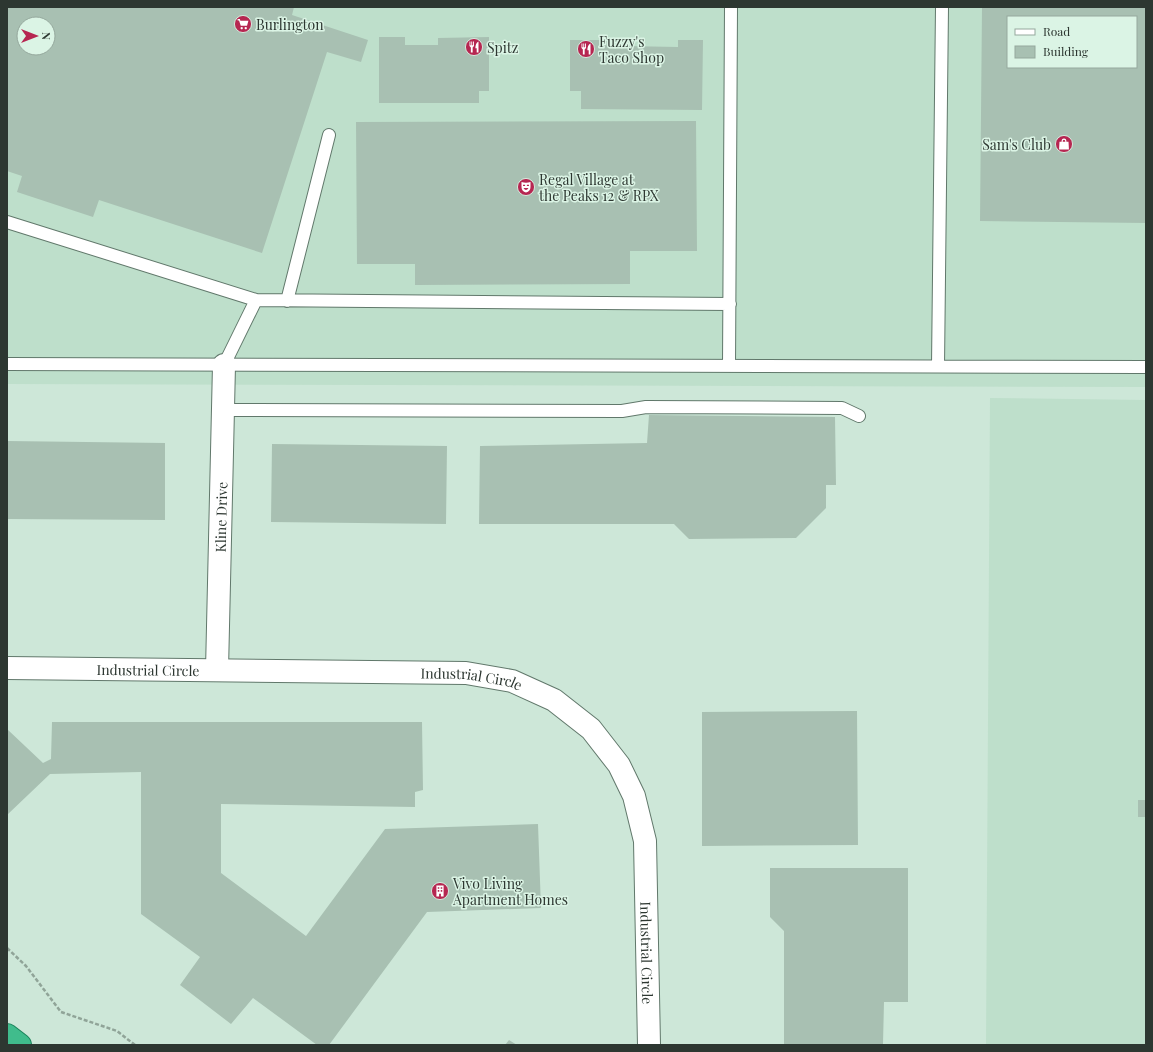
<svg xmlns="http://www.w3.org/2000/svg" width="1153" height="1052" font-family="'Playfair Display',serif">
	<rect width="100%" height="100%" fill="#cde7d8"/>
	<path fill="#bedfcb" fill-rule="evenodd" d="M7,7H1146V387L7,384ZM1008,17H1136V67H1008ZM24,24H48V48H24Z
		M990,398L1146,400V1045H986Z"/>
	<path fill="#a8c0b2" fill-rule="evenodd" d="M7,7H294L292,15L368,40L361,62L327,52L262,253L99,200L93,217L17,192L22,176L7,171ZM24,24H48V48H24Z
		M982,7H1146V223L980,221ZM1008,17H1136V67H1008Z
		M379,37H405V45H438V38L489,37V91H479V103H379Z
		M570,40H625V46L678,47V40H703L702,110L581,109V91H570Z
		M696,121L697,251H630V284L415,285V264H357L356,122Z
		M649,415L835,417L836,485H826V508L796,538L689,539L674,524H479L480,446L647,443Z
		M7,441L165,443V520L7,519Z
		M272,444L447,446L446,524L271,522Z
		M857,711L858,845L702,846V712Z
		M52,722H422L423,790L415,792V807L221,804V873L306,936L385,829L538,824L541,908L427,912L329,1045H317L253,998L231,1024L180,985L200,957L141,914V772L50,774L7,815V729L43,763L51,759Z
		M1138,800H1146V817H1138Z
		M770,868H908V1002H884L883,1044H784V931L770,917Z
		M509,1040L517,1045H505Z"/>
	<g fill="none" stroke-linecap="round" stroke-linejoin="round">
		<g stroke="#61786b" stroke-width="14">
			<path id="service" d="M7,222L256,300L730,304
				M287,301L329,135
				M7,364L1146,367
				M224,365L256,300
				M729,366L731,7
				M938,366L942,7
				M223,410L622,411L646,407L842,408L859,416"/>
		</g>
		<g stroke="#61786b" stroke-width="24">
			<g id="minor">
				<path id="s1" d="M7,668L466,673L512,681L554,700L591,729L619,765L634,796L645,841L649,1045"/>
				<path id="s2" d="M217,670L224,365"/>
			</g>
		</g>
		<g stroke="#1b825a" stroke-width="24">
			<path id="trunk" d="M7,1035L20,1045"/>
		</g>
		<path stroke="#90a498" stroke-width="2.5" stroke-dasharray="4 2" stroke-linecap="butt" d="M7,948L26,966L61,1012L117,1031L135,1045"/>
		<use href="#service" stroke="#fff" stroke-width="12"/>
		<use href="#minor" stroke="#fff" stroke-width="22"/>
		<use href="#trunk" stroke="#40bc8c" stroke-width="22"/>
	</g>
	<defs>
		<g id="supermarket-disc" transform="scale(0.9)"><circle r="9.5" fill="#b62651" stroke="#dbf4e5"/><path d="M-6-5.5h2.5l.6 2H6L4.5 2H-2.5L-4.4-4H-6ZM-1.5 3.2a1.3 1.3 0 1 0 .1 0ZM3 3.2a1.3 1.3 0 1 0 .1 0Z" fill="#fff"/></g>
		<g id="restaurant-disc" transform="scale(0.9)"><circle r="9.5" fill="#b62651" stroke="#dbf4e5"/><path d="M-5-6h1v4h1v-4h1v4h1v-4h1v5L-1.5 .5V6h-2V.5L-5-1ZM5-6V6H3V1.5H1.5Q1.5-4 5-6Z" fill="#fff"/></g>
		<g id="shop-disc" transform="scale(0.9)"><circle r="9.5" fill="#b62651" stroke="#dbf4e5"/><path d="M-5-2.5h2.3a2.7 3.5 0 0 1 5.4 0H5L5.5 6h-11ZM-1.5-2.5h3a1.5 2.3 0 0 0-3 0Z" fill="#fff"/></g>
		<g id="theatre-disc" transform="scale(0.9)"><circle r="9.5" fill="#b62651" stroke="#dbf4e5"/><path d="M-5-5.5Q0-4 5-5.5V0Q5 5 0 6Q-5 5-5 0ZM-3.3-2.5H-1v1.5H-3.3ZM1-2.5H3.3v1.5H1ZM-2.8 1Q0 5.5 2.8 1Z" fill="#fff"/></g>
		<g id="building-disc" transform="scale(0.9)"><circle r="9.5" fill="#b62651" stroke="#dbf4e5"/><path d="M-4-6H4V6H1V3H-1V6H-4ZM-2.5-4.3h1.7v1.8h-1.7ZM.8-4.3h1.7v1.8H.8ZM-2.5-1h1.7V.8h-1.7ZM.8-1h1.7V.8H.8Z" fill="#fff"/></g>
	</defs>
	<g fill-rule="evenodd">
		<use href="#supermarket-disc" x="243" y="24"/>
		<use href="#restaurant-disc" x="474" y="47"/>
		<use href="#restaurant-disc" x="586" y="49"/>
		<use href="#shop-disc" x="1064" y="144"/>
		<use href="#theatre-disc" x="526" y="187"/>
		<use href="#building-disc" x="440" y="891"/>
	</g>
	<g text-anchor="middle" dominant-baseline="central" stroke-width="3" stroke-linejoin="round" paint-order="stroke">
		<g font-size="14" fill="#2d3731" stroke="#dbf4e5" text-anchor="start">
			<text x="256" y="24">Burlington</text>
			<text x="599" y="41">Fuzzy's<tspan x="599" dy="16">Taco Shop</tspan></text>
			<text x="487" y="47">Spitz</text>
			<text x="1051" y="144" text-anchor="end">Sam's Club</text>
			<text x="539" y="179">Regal Village at<tspan x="539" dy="16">the Peaks 12 &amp; RPX</tspan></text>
			<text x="453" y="883">Vivo Living<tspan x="453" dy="16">Apartment Homes</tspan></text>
		</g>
		<g font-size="14" fill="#2d3731" stroke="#dbf4e5">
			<text stroke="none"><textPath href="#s2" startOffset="153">Kline Drive</textPath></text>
			<text stroke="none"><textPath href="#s1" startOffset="141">Industrial Circle</textPath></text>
			<text stroke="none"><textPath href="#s1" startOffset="465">Industrial Circle</textPath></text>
			<text stroke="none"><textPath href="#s1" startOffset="837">Industrial Circle</textPath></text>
		</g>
	</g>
	<rect width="1153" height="1052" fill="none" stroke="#2d3731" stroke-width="16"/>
	<rect x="1007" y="16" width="130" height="52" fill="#dbf4e5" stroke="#95a89d"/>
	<rect x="1015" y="29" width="20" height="6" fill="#ffffff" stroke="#95a89d"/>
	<text x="1043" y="36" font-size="12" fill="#2d3731">Road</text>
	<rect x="1015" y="46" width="20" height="12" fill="#a8c0b2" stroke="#95a89d"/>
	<text x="1043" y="56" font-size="12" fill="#2d3731">Building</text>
	<g transform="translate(36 36) rotate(90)"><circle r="19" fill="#dbf4e5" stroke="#95a89d"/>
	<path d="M0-3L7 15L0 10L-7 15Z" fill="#b62651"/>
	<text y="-6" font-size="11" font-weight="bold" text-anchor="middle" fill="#2d3731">N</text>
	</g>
</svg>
